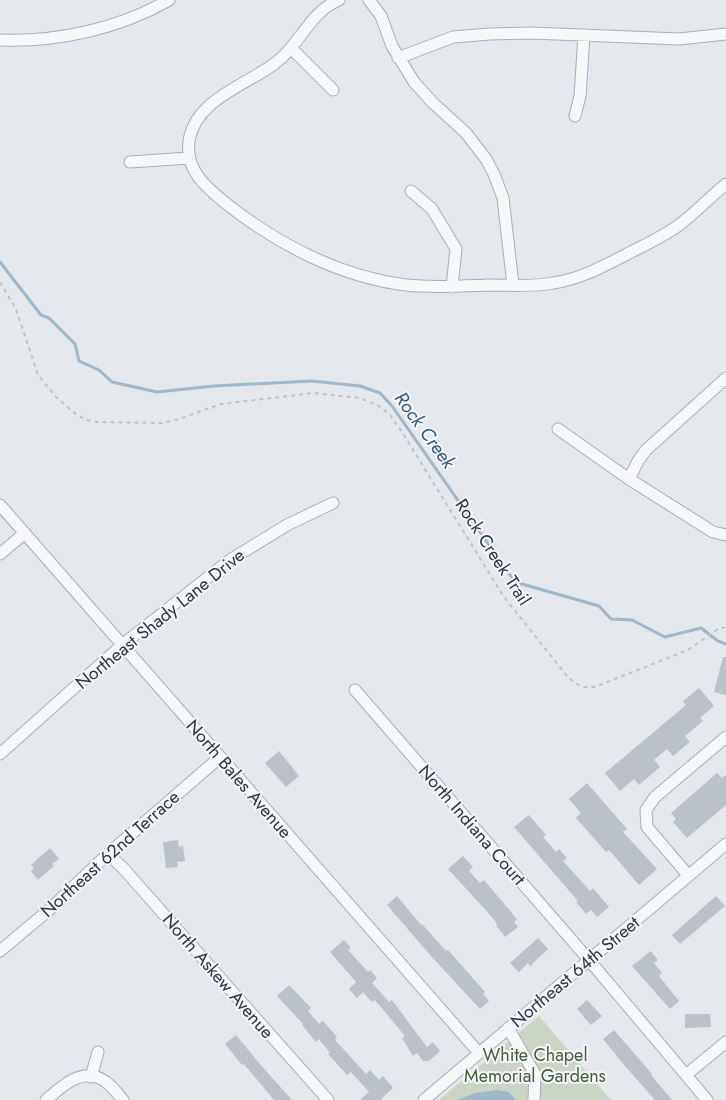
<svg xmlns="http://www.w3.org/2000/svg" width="726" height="1100" font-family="Jost,sans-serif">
	<rect width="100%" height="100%" fill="#e4e7ec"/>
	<path fill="#cad5c5" d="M539,1016L611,1100H439Z"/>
	<path fill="#9fb7cb" d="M496,1090L509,1092L516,1100H457L475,1093Z"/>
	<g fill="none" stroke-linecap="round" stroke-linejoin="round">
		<path stroke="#9fb7cb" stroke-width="3" d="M0,262L41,315L49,318L75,344L79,361L99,370L112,382L157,392L214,386L312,381L360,386L380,393L392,406L515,582L599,606L611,619L632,620L665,637L701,628L718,641L726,644"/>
	</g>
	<path fill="#bbc1c9" d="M723,657H726V695L714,692Z
		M699,688L714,706L700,718L703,721L685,736L690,742L673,756L667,749L654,760L660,767L639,785L634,779L620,791L605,773L686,705L683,701Z
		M279,751L299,776L286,787L265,763Z
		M717,773L722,778L726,775V805L687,838L673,822L676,819L671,813Z
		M587,783L627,829L623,832L657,869L639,885L609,850L606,852L576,818L581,813L569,799Z
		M529,815L546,835L543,837L556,852L559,849L567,858L563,861L590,891L593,888L609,907L597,917L591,910L586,914L576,902L578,901L514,827Z
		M178,840L179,847L183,846L185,861L177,862L178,867L166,868L163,842Z
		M50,848L59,859L52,864L54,866L38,880L31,871L34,868L31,865Z
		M463,856L473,867L469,871L480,883L484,880L517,919L514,922L518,927L505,937L496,925L497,924L492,917L448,869Z
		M397,896L421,925L422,924L446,951L448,950L485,992L483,994L489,1001L480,1009L431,956L387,905Z
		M716,896L725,906L680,944L672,935Z
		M538,938L548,949L530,966L528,963L519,972L510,963Z
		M344,940L351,948L348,950L368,972L370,970L377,978L372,983L389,1002L392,1000L427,1047L433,1042L440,1051L429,1061H423L417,1053L413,1056L402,1038L405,1036L375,1000L372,1002L363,992L357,998L349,989L356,982L330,952Z
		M651,951L658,960L654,963L662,973L659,976L679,1001L670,1009L632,966Z
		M289,985L311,1008L308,1011L319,1024L323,1021L337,1037L335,1040L366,1074L370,1070L379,1080L383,1076L393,1088L380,1100H360L369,1092L351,1072L347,1075L328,1054L330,1053L319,1039L316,1042L302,1025L303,1024L277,996Z
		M587,1000L602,1016L591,1025L577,1009Z
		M685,1014H710L711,1027L685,1028Z
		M614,1030L652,1074L651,1075L672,1100H655L625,1066L603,1039Z
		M236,1035L259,1063L292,1100H274L244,1064L242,1065L225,1044Z"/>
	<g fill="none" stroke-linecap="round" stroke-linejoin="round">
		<g stroke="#a9aeb6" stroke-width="13">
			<path id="minor" d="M339,0C308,13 300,46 274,64C246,85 195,100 189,141C185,171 207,188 228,205C279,245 341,277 406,285C434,288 462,286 490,285C511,285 533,287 553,283C581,279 606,265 631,252C647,244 664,236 679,225C695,213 710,197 726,184
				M369,0L381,16L392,46L414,82L433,103L466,133L486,159L494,174L503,198L513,285
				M0,40C58,42 118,29 169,0
				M291,48L333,90
				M398,58L453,37L490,34L532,33L679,39L726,34
				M575,116L580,96L584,35
				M130,162L189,158
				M411,191L432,209L456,249L452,287
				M558,429L629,479L713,532L726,535
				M629,479L638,461L646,450L726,378
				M0,505L479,1053
				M0,554L25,533
				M355,690L589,960L707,1100
				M0,754L122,645L230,560L287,525L333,503
				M108,854L123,868L328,1100
				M688,875L647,827L646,810L655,797L726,737
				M0,951L50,909L108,854L219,758
				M508,1028L535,1074L534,1100
				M686,1075L726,1042
				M91,1077L98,1052
				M46,1100C62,1086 84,1065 106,1082C113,1087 118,1094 123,1100
				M424,1100L726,844"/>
		</g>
		<path stroke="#bec2c7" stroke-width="2" stroke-dasharray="4 4" stroke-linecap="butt" d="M0,282L16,309L38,375L56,397L77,415L87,420L98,422L162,423L179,419L221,404L314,393L360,398L379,406L390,415L402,432L504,597L567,676L575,683L583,687H595L688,650L718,629L726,627"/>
		<use href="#minor" stroke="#f7f8fa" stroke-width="11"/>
	</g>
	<g text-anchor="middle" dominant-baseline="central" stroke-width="4" stroke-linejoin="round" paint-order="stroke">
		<g font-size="18" fill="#2b3644" stroke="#f4f6f9">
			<text transform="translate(493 552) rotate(57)">Rock Creek Trail</text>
			<text transform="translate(160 619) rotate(-39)">Northeast Shady Lane Drive</text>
			<text transform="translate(239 779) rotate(49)">North Bales Avenue</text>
			<text transform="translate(472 825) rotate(49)">North Indiana Court</text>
			<text transform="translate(110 854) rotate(-42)">Northeast 62nd Terrace</text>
			<text transform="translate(575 972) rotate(-40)">Northeast 64th Street</text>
			<text transform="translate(218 976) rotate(49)">North Askew Avenue</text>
		</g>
		<g font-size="18" fill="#426038" stroke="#f4f6f9">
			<text x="535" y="1055">White Chapel<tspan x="535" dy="21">Memorial Gardens</tspan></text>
		</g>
		<g font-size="19" font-style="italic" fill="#355878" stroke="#f4f6f9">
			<text transform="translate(425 430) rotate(54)">Rock Creek</text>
		</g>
	</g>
</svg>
